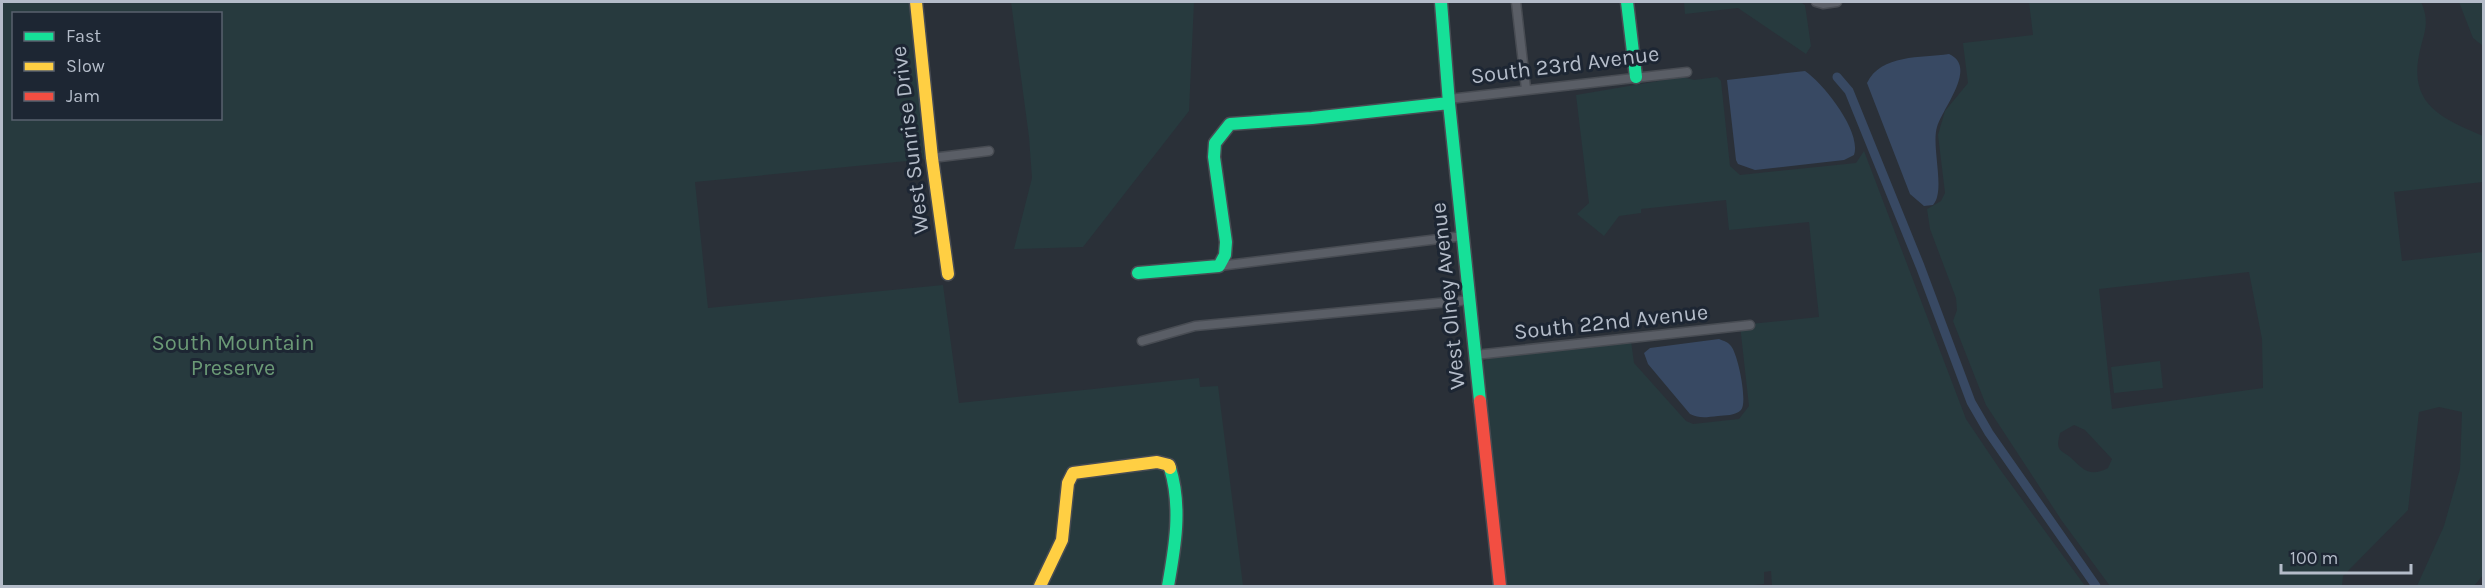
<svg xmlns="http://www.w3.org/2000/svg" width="2485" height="588" font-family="Karla,sans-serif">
	<rect width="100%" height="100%" fill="#2a3038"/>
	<path fill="#273a3e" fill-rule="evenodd" d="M2,2H912L927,159L695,182L708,308L943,285L959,403L1199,378L1200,387L1218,386L1243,586H2ZM14,14H220V118H14Z
		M1011,2H1194L1189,111L1083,247L1014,249L1032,178L1029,137Z
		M1684,2H1800L1805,5L1811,46L1806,54L1738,8L1685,14Z
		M2029,2H2421C2431,24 2423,34 2419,55C2409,106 2444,119 2483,136V182L2394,192L2402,261L2483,252L2484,574L2474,586H2417L2444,526L2460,469L2462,412L2439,407L2419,412L2408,510L2343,576L2342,586H2110L2062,521L1986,405L1953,321L1957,310L1956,298L1930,229L1927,209L1941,201L1945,193L1938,135L1945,111L1968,83L1963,43L2033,35ZM2249,272L2262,339L2263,388L2112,409L2099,289ZM2074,425L2085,430L2112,459L2108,468C2089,478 2083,469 2070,457C2067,454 2061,452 2059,448C2057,444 2059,438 2060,433Z
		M2459,2H2483V46L2473,38Z
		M1682,77L1694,80L1717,77L1721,81L1730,166L1740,175L1856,163L1864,151L1966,419L1999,468L2085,586H1772L1771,571L1764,572V584L1744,586H1506L1483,362L1493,355L1631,341L1634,363L1686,421L1693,424L1739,419L1749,406L1740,325L1819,317L1809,222L1729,230L1726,200L1641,209V213L1619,216L1604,236L1577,214L1589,203L1576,95Z
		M2160,361L2163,388L2114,393L2111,367Z"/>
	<path fill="#384963" d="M1949,54C1978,67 1943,107 1937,127C1931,147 1946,191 1933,205L1924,206L1910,194L1867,83C1881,54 1921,58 1949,54Z
		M1805,71C1824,84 1862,132 1854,155L1844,160L1755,170L1738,164L1736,160L1727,80Z
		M1719,339C1724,341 1728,342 1731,346C1738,354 1748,403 1741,410C1735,416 1725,415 1718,416C1707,417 1700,419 1690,414L1648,364L1644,353L1650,348Z"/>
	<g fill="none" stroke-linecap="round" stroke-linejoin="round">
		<path stroke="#384963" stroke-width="9" d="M1837,77L1849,91L1920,266L1971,402L1989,433L2096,586"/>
		<g stroke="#484c53" stroke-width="11">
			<path id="street" d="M1516,2L1526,89
				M1816,2L1823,4L1837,2
				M1449,99L1687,72
				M932,158L989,151
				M1219,266L1463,236
				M1142,341L1195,326L1470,300
				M1475,355L1750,325"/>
		</g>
		<g stroke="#484c53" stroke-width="15">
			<path id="fast" d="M1441,2L1449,103L1480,401
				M1627,2L1636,77
				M1138,273L1219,266L1225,255L1226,242L1214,157L1215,143L1230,124L1312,118L1449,103
				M1168,586C1175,547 1182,507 1170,468"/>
		</g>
		<g stroke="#484c53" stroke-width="15">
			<path id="slow" d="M916,2L932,158L948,274
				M1040,586L1062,540L1068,483L1073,473L1157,462L1169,465L1170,468"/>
		</g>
		<g stroke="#484c53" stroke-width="15">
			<path id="jam" d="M1480,401L1500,586"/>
		</g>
		<use href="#street" stroke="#5a5e66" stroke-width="8"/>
		<use href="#fast" stroke="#16e098" stroke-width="12"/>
		<use href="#slow" stroke="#ffcf43" stroke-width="12"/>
		<use href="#jam" stroke="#f24e42" stroke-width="12"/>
	</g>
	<g text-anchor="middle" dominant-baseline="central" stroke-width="6" stroke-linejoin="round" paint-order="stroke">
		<g font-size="22" fill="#b4bcc9" stroke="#1d2633">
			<text transform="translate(1565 65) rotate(-7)">South 23rd Avenue</text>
			<text transform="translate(910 140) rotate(-97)">West Sunrise Drive</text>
			<text transform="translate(1448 296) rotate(-96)">West Olney Avenue</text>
			<text transform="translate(1611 322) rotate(-6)">South 22nd Avenue</text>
		</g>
		<g font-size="22" fill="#6b9a76" stroke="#1d2633">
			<text x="233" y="343">South Mountain<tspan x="233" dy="25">Preserve</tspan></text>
		</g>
	</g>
	<rect width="2485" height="588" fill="none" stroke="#b4bcc9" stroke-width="6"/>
	<rect x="12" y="12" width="210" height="108" fill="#1d2633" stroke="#59626f" stroke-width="1.5"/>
	<rect x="24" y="32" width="30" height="9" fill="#16e098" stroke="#59626f" stroke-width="1.5"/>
	<text x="66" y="42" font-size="18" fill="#b4bcc9">Fast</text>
	<rect x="24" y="62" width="30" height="9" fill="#ffcf43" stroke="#59626f" stroke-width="1.5"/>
	<text x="66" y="72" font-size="18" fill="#b4bcc9">Slow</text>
	<rect x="24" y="92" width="30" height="9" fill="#f24e42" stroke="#59626f" stroke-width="1.5"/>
	<text x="66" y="102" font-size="18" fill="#b4bcc9">Jam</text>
	<path d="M2281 564v9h130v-9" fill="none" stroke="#b4bcc9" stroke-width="3"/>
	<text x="2290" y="564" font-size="18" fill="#b4bcc9" stroke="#1d2633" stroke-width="4.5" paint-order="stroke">100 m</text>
</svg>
